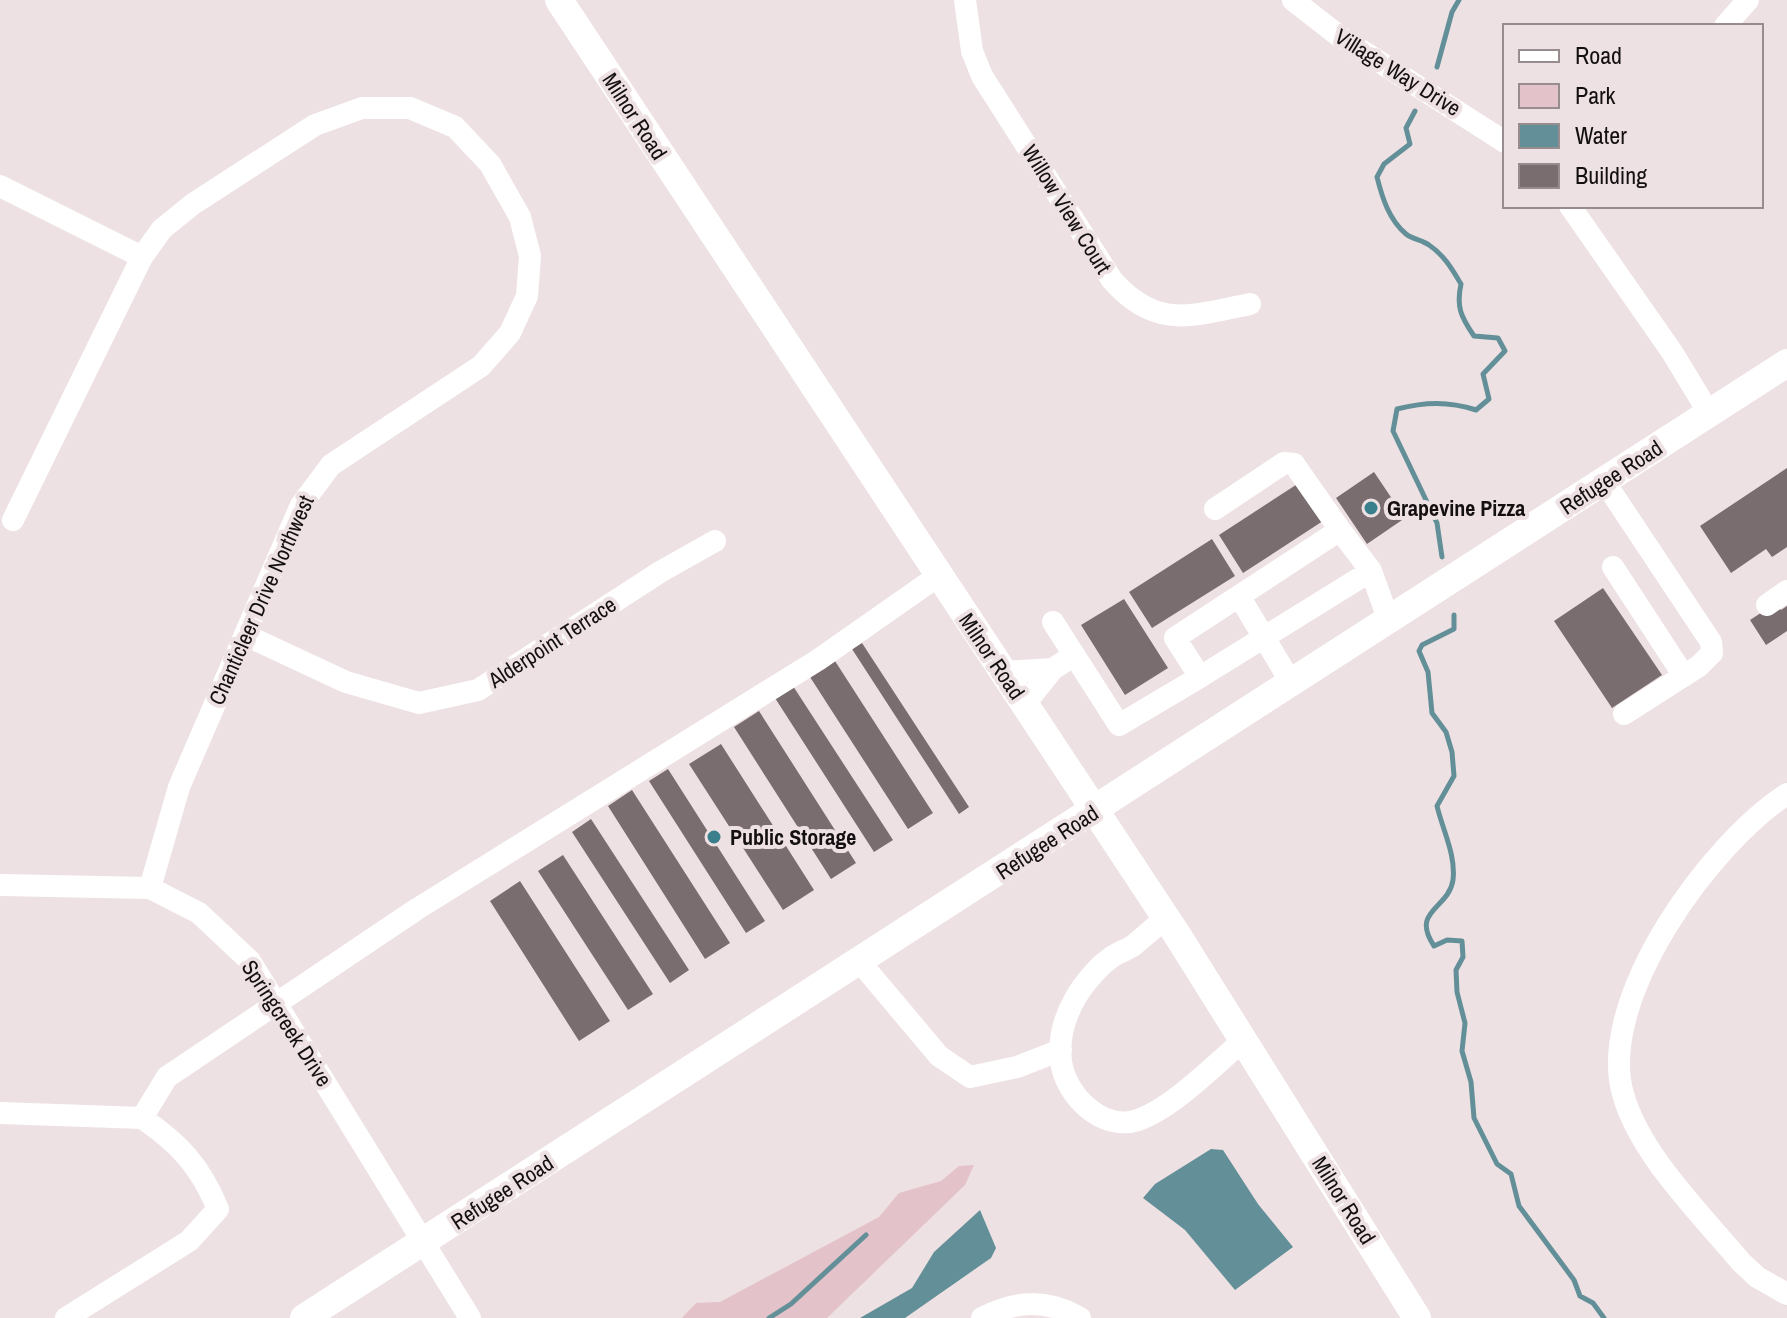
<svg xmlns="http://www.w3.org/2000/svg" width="1787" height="1318" font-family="'Archivo Narrow',sans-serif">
	<rect width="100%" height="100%" fill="#eee1e3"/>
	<path fill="#e3c2c9" d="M974,1165L965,1185L827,1318H682L696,1303L720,1302L879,1217L899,1193L941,1181L959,1166Z"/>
	<path fill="#639098" d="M1211,1149L1223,1150L1258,1204L1293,1247L1235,1290L1185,1230L1143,1198L1155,1184Z
		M980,1210L996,1248L991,1258L905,1318H860L912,1288L934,1252Z"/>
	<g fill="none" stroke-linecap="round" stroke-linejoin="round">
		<path stroke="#639098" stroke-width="5" d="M1437,67L1452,12L1459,0
			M1415,111L1406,128L1410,144L1384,164L1377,177C1382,197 1389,220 1406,234C1412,239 1422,240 1429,245C1444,255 1452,269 1461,284C1456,307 1461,317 1474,336L1498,338L1505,351L1483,374L1489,399L1476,410C1448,401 1425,402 1397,409L1393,431L1437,523L1442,557
			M1454,615V629L1422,645L1419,651L1428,672L1432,713L1446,732L1452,752L1454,776L1437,806C1443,831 1456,855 1453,880C1449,909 1410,910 1434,946L1447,940L1462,941L1463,957L1456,970L1457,992L1465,1023L1462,1051L1471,1082L1474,1118L1497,1164L1511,1174L1519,1206L1574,1280L1580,1296L1593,1303L1604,1318
			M769,1318L791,1304L866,1235"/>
	</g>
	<path fill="#796d6f" d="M1787,468V547L1772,557L1766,549L1731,573L1700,526Z
		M1374,472L1405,518L1367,544L1336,498Z
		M1302,481L1326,519L1243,573L1219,535Z
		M1212,539L1235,576L1152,628L1129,592Z
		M1603,588L1662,675L1612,708L1554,621Z
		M1124,599L1168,668L1125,695L1081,625Z
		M1776,603L1781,610L1787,606V631L1766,645L1750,620Z
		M862,643L969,807L959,814L852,649Z
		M835,661L933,813L908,829L810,677Z
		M793,686L893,840L874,852L775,698Z
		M759,711L856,863L831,879L734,727Z
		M721,744L814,890L783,910L689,764Z
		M668,769L765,921L746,933L649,781Z
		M632,790L730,943L705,959L608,806Z
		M591,819L689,970L670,983L572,832Z
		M563,855L653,994L628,1010L538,871Z
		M520,881L610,1021L579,1041L490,901Z"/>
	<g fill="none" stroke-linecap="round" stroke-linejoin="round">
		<path stroke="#fff" stroke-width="22" d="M965,0L972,51L982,76L1112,280C1156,330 1192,316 1250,304
			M1293,0L1339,36L1505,142
			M1725,26L1748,0
			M0,186L142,257
			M1570,206L1672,352L1709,413
			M1604,481L1711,642L1712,653L1699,666L1624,714
			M1215,509L1284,463L1294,464L1340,530
			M13,520L142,257L162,229L193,204L315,125L362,108H410L455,127L490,164L520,217L530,256L527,296L510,333L481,366L331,465L301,505L179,787L150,888
			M1613,567L1684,676
			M1239,596L1292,684
			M1767,605L1787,591
			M1053,622L1119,725L1200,677L1175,638L1340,530L1371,571L1389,621
			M245,635L346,682L419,703L478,690L660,572L715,541
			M1003,672L1053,669
			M1200,677L1371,571
			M1025,704L1053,669L1074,655
			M1787,794C1711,843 1596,999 1623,1094C1640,1155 1701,1214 1741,1262L1757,1277L1787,1294
			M0,885L150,888L199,913L250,961L470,1318
			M1167,918C1155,926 1145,936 1134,945C1126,951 1115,953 1108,960C1097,968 1083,985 1076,997C1065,1016 1058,1038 1061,1061C1065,1095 1102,1132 1138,1120C1173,1108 1215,1064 1244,1040
			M860,962L939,1056L970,1077L1017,1067L1061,1050
			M0,1113L142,1118
			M142,1118L167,1077L417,909L818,660L938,576
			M66,1318L189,1241L218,1209C200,1166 180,1144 142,1118
			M982,1318C1016,1300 1047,1299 1080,1318"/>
		<path stroke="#fff" stroke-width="28" d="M559,0L1176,933L1417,1318
			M304,1318L1787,363"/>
	</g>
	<g fill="#3a7f8c" stroke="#eee1e3" stroke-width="3">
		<circle cx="1371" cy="508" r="8"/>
		<circle cx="714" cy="837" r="8"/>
	</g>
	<g text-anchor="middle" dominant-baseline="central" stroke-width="8" stroke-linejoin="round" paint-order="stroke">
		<g font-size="22" fill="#141011" stroke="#eee1e3">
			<text transform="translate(1398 72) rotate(32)">Village Way Drive</text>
			<text transform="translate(635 116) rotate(57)">Milnor Road</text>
			<text transform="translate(1067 209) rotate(58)">Willow View Court</text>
			<text transform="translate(1611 477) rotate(-33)">Refugee Road</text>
			<text transform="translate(261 600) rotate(-66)">Chanticleer Drive Northwest</text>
			<text transform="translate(552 642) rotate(-33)">Alderpoint Terrace</text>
			<text transform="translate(992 656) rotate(56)">Milnor Road</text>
			<text transform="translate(1047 842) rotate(-33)">Refugee Road</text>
			<text transform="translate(287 1023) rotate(57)">Springcreek Drive</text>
			<text transform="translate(502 1192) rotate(-33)">Refugee Road</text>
			<text transform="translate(1344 1200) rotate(58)">Milnor Road</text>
		</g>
		<g font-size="22" font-weight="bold" fill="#141011" stroke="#eee1e3" text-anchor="start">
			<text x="1387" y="508">Grapevine Pizza</text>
			<text x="730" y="837">Public Storage</text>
		</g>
	</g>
	<rect x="1503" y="24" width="260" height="184" fill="#eee1e3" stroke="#978d8f" stroke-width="2"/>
	<rect x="1519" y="50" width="40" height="12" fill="#ffffff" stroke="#978d8f" stroke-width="2"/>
	<text x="1575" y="64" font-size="24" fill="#141011">Road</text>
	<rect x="1519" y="84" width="40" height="24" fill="#e3c2c9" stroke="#978d8f" stroke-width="2"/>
	<text x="1575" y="104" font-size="24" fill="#141011">Park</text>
	<rect x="1519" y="124" width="40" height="24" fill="#639098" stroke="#978d8f" stroke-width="2"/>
	<text x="1575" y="144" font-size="24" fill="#141011">Water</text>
	<rect x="1519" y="164" width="40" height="24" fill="#796d6f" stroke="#978d8f" stroke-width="2"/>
	<text x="1575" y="184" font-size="24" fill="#141011">Building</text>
</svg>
